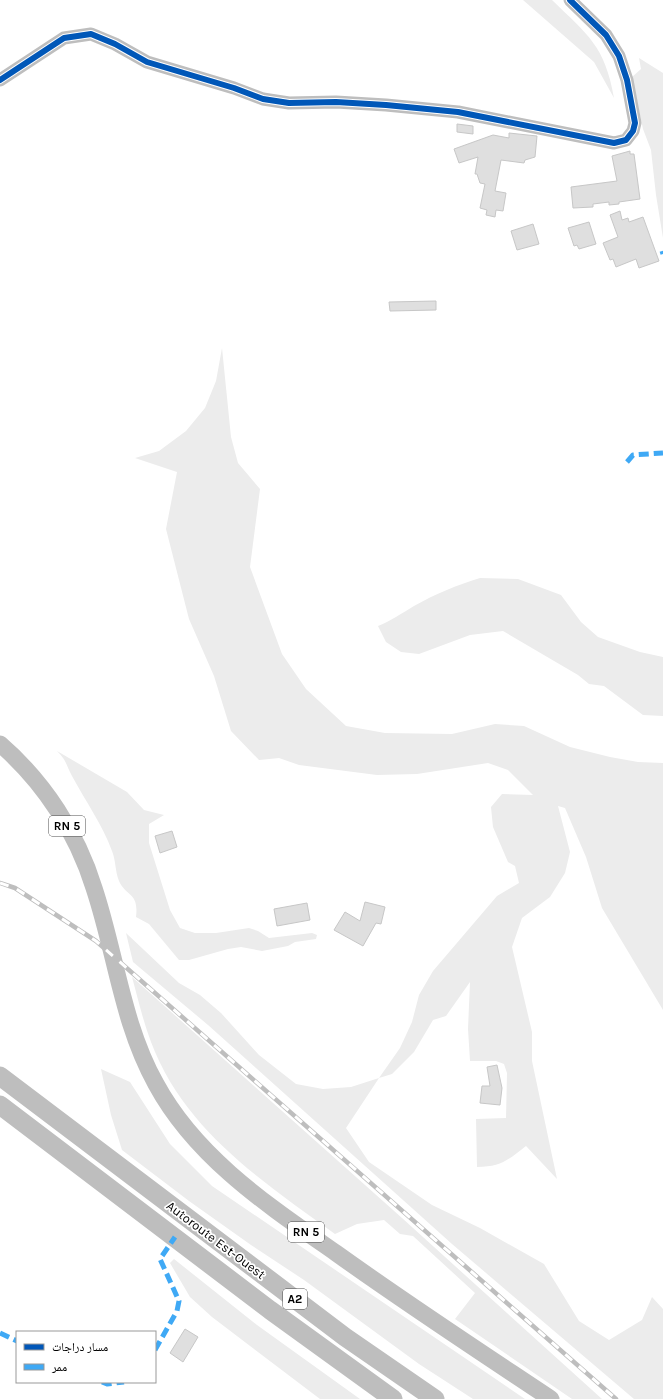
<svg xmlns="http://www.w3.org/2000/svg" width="663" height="1399" font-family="Karla,'Noto Naskh Arabic',sans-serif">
	<rect width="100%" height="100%" fill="#fff"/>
	<path fill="#ececec" d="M523,0H552C588,35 605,46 614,98L594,62Z
		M639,58L663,73V238L656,195L651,150L643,129L632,77L641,69Z
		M222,348L231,437L238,463L260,489L250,567L282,654L306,689L346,726L385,733L452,734L495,724L524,726L570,747L610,757L638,762L663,763V1010L602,908L586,857L565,808L558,806L570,852L565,873L550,897L522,918L512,947L532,1032V1061L557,1179L526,1146C508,1160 501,1167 477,1167L476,1119L506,1118L507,1073L504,1064L496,1061H470L468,1029L470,982L446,1016L433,1020L414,1052L392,1074L379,1078L346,1128L369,1162L432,1205L480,1228L544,1264L579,1321L609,1340L642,1320L652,1297L663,1309V1399H634L452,1244L208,1025L133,962L126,933L179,983L200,995L221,1013L259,1055L296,1084L323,1089L351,1087L379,1078L400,1048L412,1022L419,995L433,971L497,896L519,883L515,866L508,862L493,827L491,807L502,794L533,795L508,770L488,763L417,774L377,775L299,765L279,758L259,760L231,731L214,676L189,619L166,529L177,472L135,458L159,451L186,431L205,408L216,381Z
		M480,578L518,579L561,595L581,622L598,637L640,652L663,657V716L643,715L604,686L589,684L578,675L503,631L470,635L419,654L401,652L386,642L378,626C391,621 402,613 414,606C435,594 457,585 480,578Z
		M57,751L127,792L144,810L164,815L149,824V843L170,910L180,928L195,933H216L249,928L258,931L269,938L312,933L317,935L316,939L295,942L288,946L262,951L241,947L228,949L189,960H179L149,924L136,917C139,892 127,898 119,881C115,871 116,861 112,851C102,824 86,802 72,776C66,765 67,761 57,751Z
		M132,977L402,1218L602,1399H572L455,1319L475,1293L413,1236L400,1234L384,1220L357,1224L335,1234C262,1181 184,1130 151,1042C143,1021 138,999 132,977Z
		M101,1069L130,1082L170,1144L212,1186L525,1399H473L419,1364L304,1280L251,1245L189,1201L122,1150L111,1115Z
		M174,1259L257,1325L360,1399H320L212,1317L190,1297L170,1263Z"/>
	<path fill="#dfdfdf" stroke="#c7c7c7" d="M457,124L473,126V134L457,132Z
		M509,133L537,136L535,157L525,160L524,163L501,160L495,191L506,193L503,211L496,210L495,217L486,215L487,210L480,208L485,184L480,183L477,174H475L478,157L459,163L454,149L493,135L509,138Z
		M630,151V154H634L640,199L619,202V204L609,205V202L593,204V207L573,208L571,187L617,181L612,156Z
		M620,211L622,220L628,218L629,222L643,217L659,261L639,268L636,259L616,267L613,259L610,260L603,243L618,237L610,215Z
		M589,222L596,244L579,249L577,245L574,246L568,228Z
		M533,224L539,244L517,250L511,231Z
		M436,301V310L390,311L389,302Z
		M172,831L177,847L160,853L155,836Z
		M365,902L385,907L381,924L376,923L363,946L334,930L345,912L360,921Z
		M307,903L310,920L277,926L274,909Z
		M497,1065L502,1088L500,1105L480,1103L482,1086H490L487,1067Z
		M185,1329L198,1337L183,1362L170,1353Z"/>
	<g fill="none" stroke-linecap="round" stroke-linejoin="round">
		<path stroke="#bebebe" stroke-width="13" d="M0,80L64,38L91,34L115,44L147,62L234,88L263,99L289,103L336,102L386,105L458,112L614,143L626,140L633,131L635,123L627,80L619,56L606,35L570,0"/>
		<path stroke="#bebebe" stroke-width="17" d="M0,744C44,782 77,833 94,888C116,954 122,1023 156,1084C196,1158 269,1206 336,1253C407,1304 479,1351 551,1399"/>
		<path stroke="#bebebe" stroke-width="19" d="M0,1076L345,1337L435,1399
			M0,1105L270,1310L393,1399"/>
		<g stroke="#bebebe" stroke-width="4.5">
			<path id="rail" d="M0,883L15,888L96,941L616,1399"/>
		</g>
		<use href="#rail" stroke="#fff" stroke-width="3" stroke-dasharray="9" stroke-linecap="butt"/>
		<path stroke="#3fa9f5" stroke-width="5" stroke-dasharray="10 5" stroke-linecap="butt" d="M662,251L663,254
			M627,462L633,455L663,453
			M0,1333L17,1341
			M155,1350L177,1311L179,1301L160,1259L175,1237
			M102,1382L107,1384L124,1382"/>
		<g stroke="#fff" stroke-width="8">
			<path id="cycleway" d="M0,80L64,38L91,34L115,44L147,62L234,88L263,99L289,103L336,102L386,105L458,112L614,143L626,140L633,131L635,123L627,80L619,56L606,35L570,0"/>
		</g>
		<use href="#cycleway" stroke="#0057b8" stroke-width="6"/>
	</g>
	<g text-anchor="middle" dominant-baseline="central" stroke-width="3.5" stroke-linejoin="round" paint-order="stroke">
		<g fill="#fff" stroke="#4c4c4c" stroke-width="1">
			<rect x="49" y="816" width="36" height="20" rx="3"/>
			<rect x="288" y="1222" width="36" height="20" rx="3"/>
			<rect x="283" y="1289" width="24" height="20" rx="3"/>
		</g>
		<g font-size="12" font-weight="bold" fill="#000">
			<text x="67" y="826">RN 5</text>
			<text x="306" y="1232">RN 5</text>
			<text x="295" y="1299">A2</text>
		</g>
		<g font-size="13" fill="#000" stroke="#fff">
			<text transform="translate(216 1240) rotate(37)">Autoroute Est-Ouest</text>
		</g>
	</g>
	<rect x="16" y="1331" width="140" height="52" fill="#ffffff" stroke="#999999"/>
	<rect x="24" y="1344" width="20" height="6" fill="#0057b8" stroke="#999999"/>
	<text x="52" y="1351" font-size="12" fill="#000000">مسار دراجات</text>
	<rect x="24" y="1364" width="20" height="6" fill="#3fa9f5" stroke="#999999"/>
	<text x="52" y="1371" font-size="12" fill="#000000">ممر</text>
</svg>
